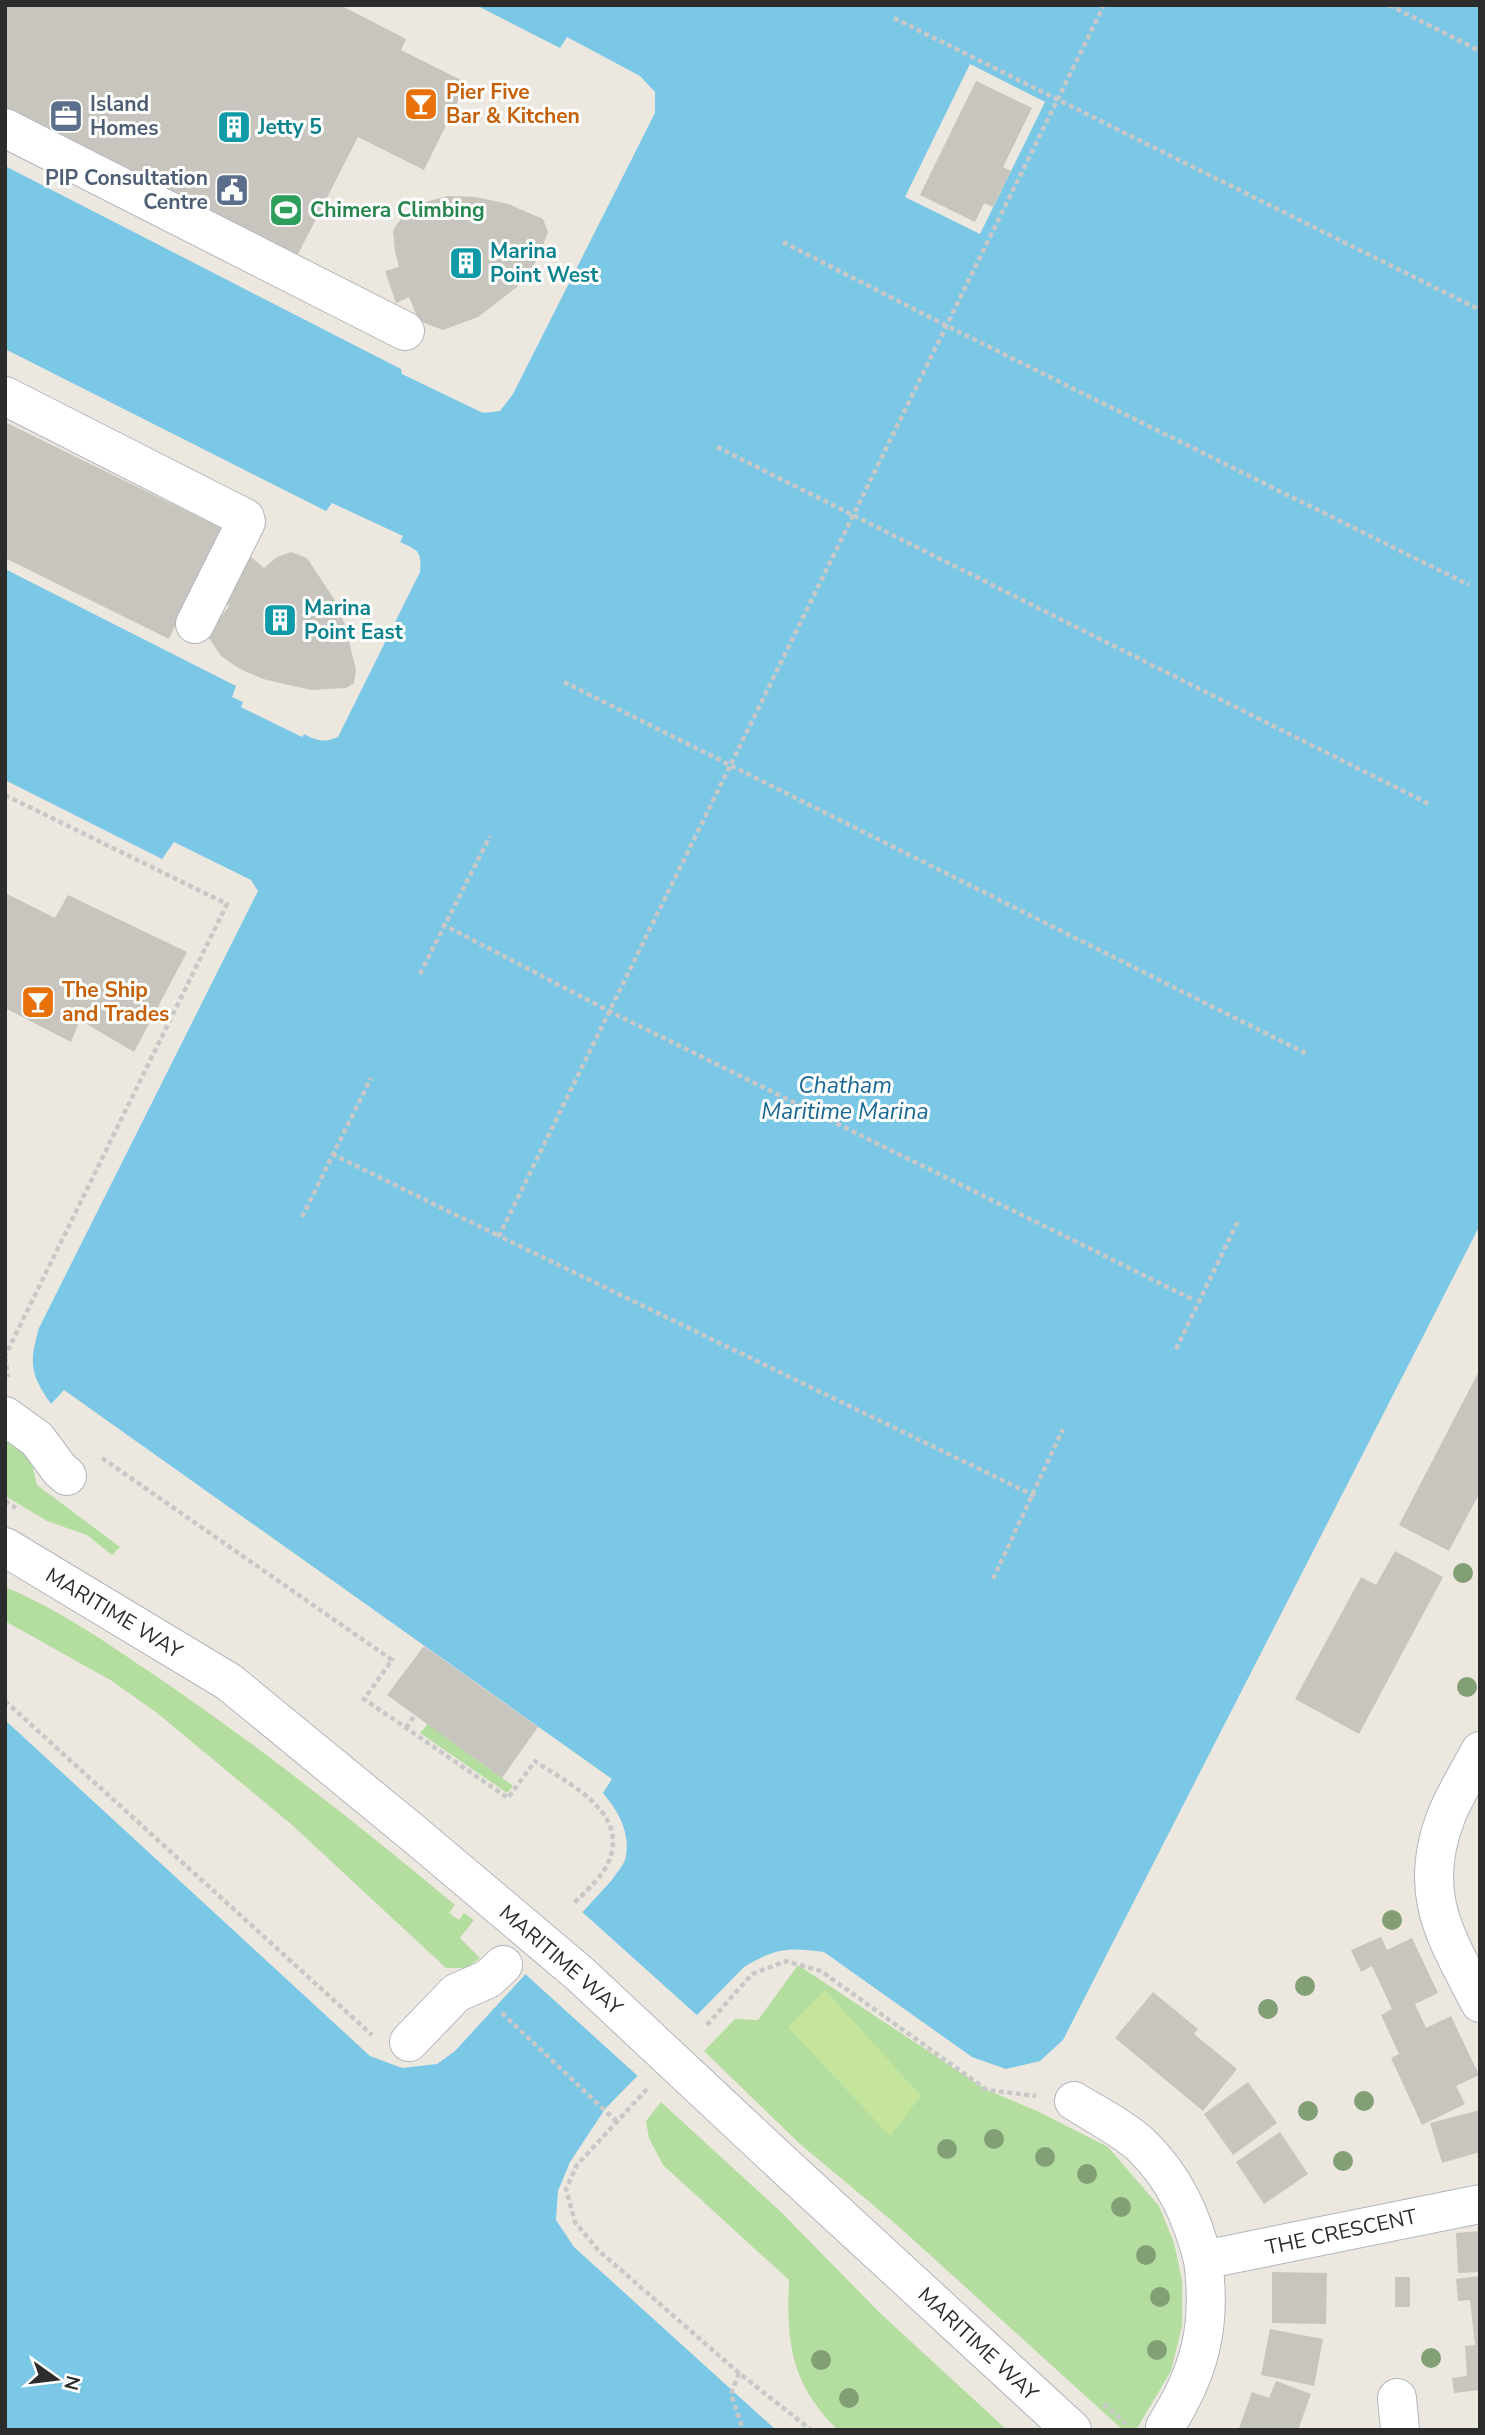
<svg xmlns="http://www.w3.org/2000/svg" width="1485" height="2435" font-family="'Nunito Sans',sans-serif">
	<rect width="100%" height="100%" fill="#ece7df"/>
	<path fill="#b4dea0" d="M5,1435L30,1456L37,1485L120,1547L112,1555L87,1535L47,1521L5,1496Z
		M5,1587C59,1609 108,1644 156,1676C260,1747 358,1824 455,1905L449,1913L459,1920L464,1913L474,1920L460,1938L480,1958L466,1968H446L291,1824L157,1713L112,1681L5,1621Z
		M428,1724L513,1786L507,1793L420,1733Z
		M798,1965L987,2090L1037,2111L1108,2147L1159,2206L1174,2243L1182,2280V2326L1171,2371L1136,2430H1123L897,2225L800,2144L704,2051L735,2019L758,2020Z
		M661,2102L781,2212L879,2312L1007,2430H838C791,2385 786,2342 789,2280L663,2165L649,2138L646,2121Z"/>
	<path fill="#c5e59d" d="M825,1990L921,2096L890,2136L788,2027Z"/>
	<path fill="#7bc8e6" d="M476,5H1480V1225L1063,2040L1040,2061L1006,2069L972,2057L824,1952C788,1947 776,1948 744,1967L605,2109L570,2162L558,2191L556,2220L574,2247L776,2430H5V1720L370,2056L402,2068L437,2064L455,2051L612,1880C616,1873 625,1864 626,1856C630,1831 618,1811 603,1793L612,1779L64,1390L51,1404C30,1374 29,1363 39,1328L258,891L251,880L174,842L162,859L5,780V569L236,686L232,697L243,702L241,707L302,737L304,734C317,741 324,743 338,737L420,572C422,551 418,550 400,542L403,536L332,503L326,511L5,349V166L401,369L402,374L483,413L500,411L513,394L655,113V92L640,76L567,37L560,48Z"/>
	<path fill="#ece7df" d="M970,64L1045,102L980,234L905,197Z
		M580,1910L699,2017L640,2078L523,1972Z"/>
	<path fill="#c8c5be" d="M5,5H340L406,39L401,50L467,83L424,170L358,137L293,264L5,118Z
		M976,81L1032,108L1003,167L1011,171L993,207L984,203L975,222L920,195Z
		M448,196L476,197L508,204L543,219L548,232L538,259L517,287L478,317L443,330L419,321L409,297L396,303L385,271L399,267L395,252L393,230L403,216L418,204Z
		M5,422L221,528L169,639L5,558Z
		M291,552L307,558L336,602L345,625L356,670L354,683L346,688L311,690L263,679L240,669L221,656L209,638L212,628L229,606L218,596L251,557L264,568L277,557Z
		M5,893L55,918L68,895L187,952L134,1052L80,1020L71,1042L5,1008Z
		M1480,1369V1492L1449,1551L1399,1525Z
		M1395,1551L1443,1577L1359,1734L1295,1699L1361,1577L1376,1585Z
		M424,1646L538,1727L502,1778L387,1695Z
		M1381,1937L1387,1950L1412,1938L1438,1993L1415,2004L1426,2028L1451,2016L1479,2075L1456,2086L1465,2104L1422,2125L1391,2058L1399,2054L1381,2015L1392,2009L1372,1966L1361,1972L1351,1950Z
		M1153,1992L1198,2029L1194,2034L1237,2069L1203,2111L1115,2038Z
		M1248,2082L1277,2123L1233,2155L1204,2114Z
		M1480,2110V2152L1442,2163L1430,2123Z
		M1280,2132L1308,2174L1264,2204L1236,2162Z
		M1480,2231V2272L1458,2273L1456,2233Z
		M1272,2272L1327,2273L1326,2324L1272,2323Z
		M1480,2276V2390L1454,2393L1452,2378L1467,2376L1465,2346L1475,2345L1470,2300L1458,2301L1456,2279Z
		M1395,2277H1410V2307H1395Z
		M1270,2329L1323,2339L1314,2386L1261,2375Z
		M1276,2381L1311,2394L1298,2430H1245L1239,2428L1252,2392L1269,2398Z"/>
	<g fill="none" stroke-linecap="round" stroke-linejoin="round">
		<g stroke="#b3b5be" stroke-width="40">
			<path id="minor" d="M5,128L405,331
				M5,396L245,518L246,522L195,624
				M5,1416L37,1439L60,1470L67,1476
				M5,1547L229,1682L413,1833
				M1480,1751C1469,1772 1456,1793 1447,1814C1416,1893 1445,1935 1480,2003
				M409,2042L456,1993L488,1979L503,1965
				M1074,2101C1096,2115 1123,2128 1142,2146C1175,2178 1192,2217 1203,2260
				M783,2164L1072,2430
				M1397,2398L1400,2430
				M1165,2427C1200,2372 1212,2326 1203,2260L1480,2204"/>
		</g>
		<path stroke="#c8c8c8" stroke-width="4.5" stroke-dasharray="5 3.5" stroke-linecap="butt" d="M1389,5L1480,51
			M894,18L1480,310
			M783,242L947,326L1469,585
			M717,447L1431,805
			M564,682L1307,1054
			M5,795L227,904L5,1356
			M442,924L611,1012L1194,1300
			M420,974L490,836
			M332,1154L499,1236
			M302,1217L371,1078
			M1176,1349L1239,1219
			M5,1357L8,1377
			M102,1458L392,1660L364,1699L508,1798L535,1761C568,1784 629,1811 609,1861C603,1876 586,1891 574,1903
			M1035,1496L499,1236L1104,5
			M5,1501L16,1508
			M993,1579L1063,1429
			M5,1701L372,2035
			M406,1728L415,1715
			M502,2013L616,2121
			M707,2025L752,1974L786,1961L821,1971L987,2090L1036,2096
			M647,2089L577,2165L566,2189L575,2222L598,2250L739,2373L811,2430
			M739,2373L731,2394L743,2430
			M1104,2404L1126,2424"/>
		<use href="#minor" stroke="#fff" stroke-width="38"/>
		<g stroke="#b3b5be" stroke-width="40" stroke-linecap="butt">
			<path id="minor-bridge" d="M413,1833L580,1974L783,2164"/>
		</g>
		<use href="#minor-bridge" stroke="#fff" stroke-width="38"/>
	</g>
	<g fill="#839f76">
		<circle cx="1463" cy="1573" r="10"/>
		<circle cx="1467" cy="1687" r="10"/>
		<circle cx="1392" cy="1920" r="10"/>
		<circle cx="1305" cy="1986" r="10"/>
		<circle cx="1268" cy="2009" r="10"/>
		<circle cx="1364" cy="2101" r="10"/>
		<circle cx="1308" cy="2111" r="10"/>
		<circle cx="994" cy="2139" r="10"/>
		<circle cx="947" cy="2149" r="10"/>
		<circle cx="1045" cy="2157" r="10"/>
		<circle cx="1343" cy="2161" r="10"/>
		<circle cx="1087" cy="2174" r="10"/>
		<circle cx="1121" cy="2207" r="10"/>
		<circle cx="1146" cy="2255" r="10"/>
		<circle cx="1160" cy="2297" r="10"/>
		<circle cx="1157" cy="2350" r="10"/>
		<circle cx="1431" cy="2358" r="10"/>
		<circle cx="821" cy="2360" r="10"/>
		<circle cx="849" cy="2398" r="10"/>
	</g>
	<defs>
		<g id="bar-square" transform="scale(1.75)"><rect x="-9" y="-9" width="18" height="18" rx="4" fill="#e8710a" stroke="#fff"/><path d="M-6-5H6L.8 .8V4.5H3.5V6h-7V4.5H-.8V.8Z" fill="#fff"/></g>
		<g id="office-square" transform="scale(1.75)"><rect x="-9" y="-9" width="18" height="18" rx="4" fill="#5c6f8a" stroke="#fff"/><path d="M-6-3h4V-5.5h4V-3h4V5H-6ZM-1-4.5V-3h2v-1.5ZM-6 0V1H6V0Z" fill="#fff"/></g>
		<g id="building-square" transform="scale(1.75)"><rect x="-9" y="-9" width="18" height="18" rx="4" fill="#0f9aa8" stroke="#fff"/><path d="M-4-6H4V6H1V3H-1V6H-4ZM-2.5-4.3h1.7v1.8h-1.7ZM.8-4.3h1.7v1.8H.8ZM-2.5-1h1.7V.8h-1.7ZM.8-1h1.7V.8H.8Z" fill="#fff"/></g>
		<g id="civic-square" transform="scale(1.75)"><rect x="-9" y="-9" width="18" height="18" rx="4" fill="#5c6f8a" stroke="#fff"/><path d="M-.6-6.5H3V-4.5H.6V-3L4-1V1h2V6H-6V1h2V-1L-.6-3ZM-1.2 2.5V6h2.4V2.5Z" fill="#fff"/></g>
		<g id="stadium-square" transform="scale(1.75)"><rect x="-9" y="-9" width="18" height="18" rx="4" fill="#2e9e5b" stroke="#fff"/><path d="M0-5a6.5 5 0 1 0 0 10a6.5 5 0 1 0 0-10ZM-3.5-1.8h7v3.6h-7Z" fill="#fff"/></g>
	</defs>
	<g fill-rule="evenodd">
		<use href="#bar-square" x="421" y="104"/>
		<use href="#office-square" x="66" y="116"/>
		<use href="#building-square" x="234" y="127"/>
		<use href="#civic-square" x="232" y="190"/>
		<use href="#stadium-square" x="286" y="210"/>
		<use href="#building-square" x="466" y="263"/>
		<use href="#building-square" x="280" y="620"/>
		<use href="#bar-square" x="38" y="1002"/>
	</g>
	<g text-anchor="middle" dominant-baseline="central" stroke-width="6" stroke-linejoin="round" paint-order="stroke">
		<g font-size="21" font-weight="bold" fill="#c56008" stroke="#fff" text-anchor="start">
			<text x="446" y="92">Pier Five<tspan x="446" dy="24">Bar &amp; Kitchen</tspan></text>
			<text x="62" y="990">The Ship<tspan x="62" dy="24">and Trades</tspan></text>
		</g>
		<g font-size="21" font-weight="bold" fill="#4e5e75" stroke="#fff" text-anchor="start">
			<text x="90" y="104">Island<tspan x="90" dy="24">Homes</tspan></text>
			<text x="208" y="178" text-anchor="end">PIP Consultation<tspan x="208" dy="24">Centre</tspan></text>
		</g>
		<g font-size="21" font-weight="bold" fill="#0d838f" stroke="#fff" text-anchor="start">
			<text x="258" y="127">Jetty 5</text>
			<text x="490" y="251">Marina<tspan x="490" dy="24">Point West</tspan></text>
			<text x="304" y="608">Marina<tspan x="304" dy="24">Point East</tspan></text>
		</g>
		<g font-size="21" font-weight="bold" fill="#27864d" stroke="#fff" text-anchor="start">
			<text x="310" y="210">Chimera Climbing</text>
		</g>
		<g font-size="21" fill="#2c2c2c" stroke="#fff">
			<text transform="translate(114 1613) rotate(31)">MARITIME WAY</text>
			<text transform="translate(561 1960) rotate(41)">MARITIME WAY</text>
			<text transform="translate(1341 2232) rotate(-12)">THE CRESCENT</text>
			<text transform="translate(978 2344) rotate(43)">MARITIME WAY</text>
		</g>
		<g font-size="23" font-style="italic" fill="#186794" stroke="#fff">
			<text x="845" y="1085">Chatham<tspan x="845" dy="26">Maritime Marina</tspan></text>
		</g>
	</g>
	<rect width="1485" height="2435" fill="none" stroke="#2c2c2c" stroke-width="14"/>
	<g transform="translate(56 2379) rotate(104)" stroke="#ffffff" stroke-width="5" paint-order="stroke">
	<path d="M0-5L12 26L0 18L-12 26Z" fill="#2c2c2c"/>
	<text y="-10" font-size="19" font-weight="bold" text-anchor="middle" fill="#2c2c2c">N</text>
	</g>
</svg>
